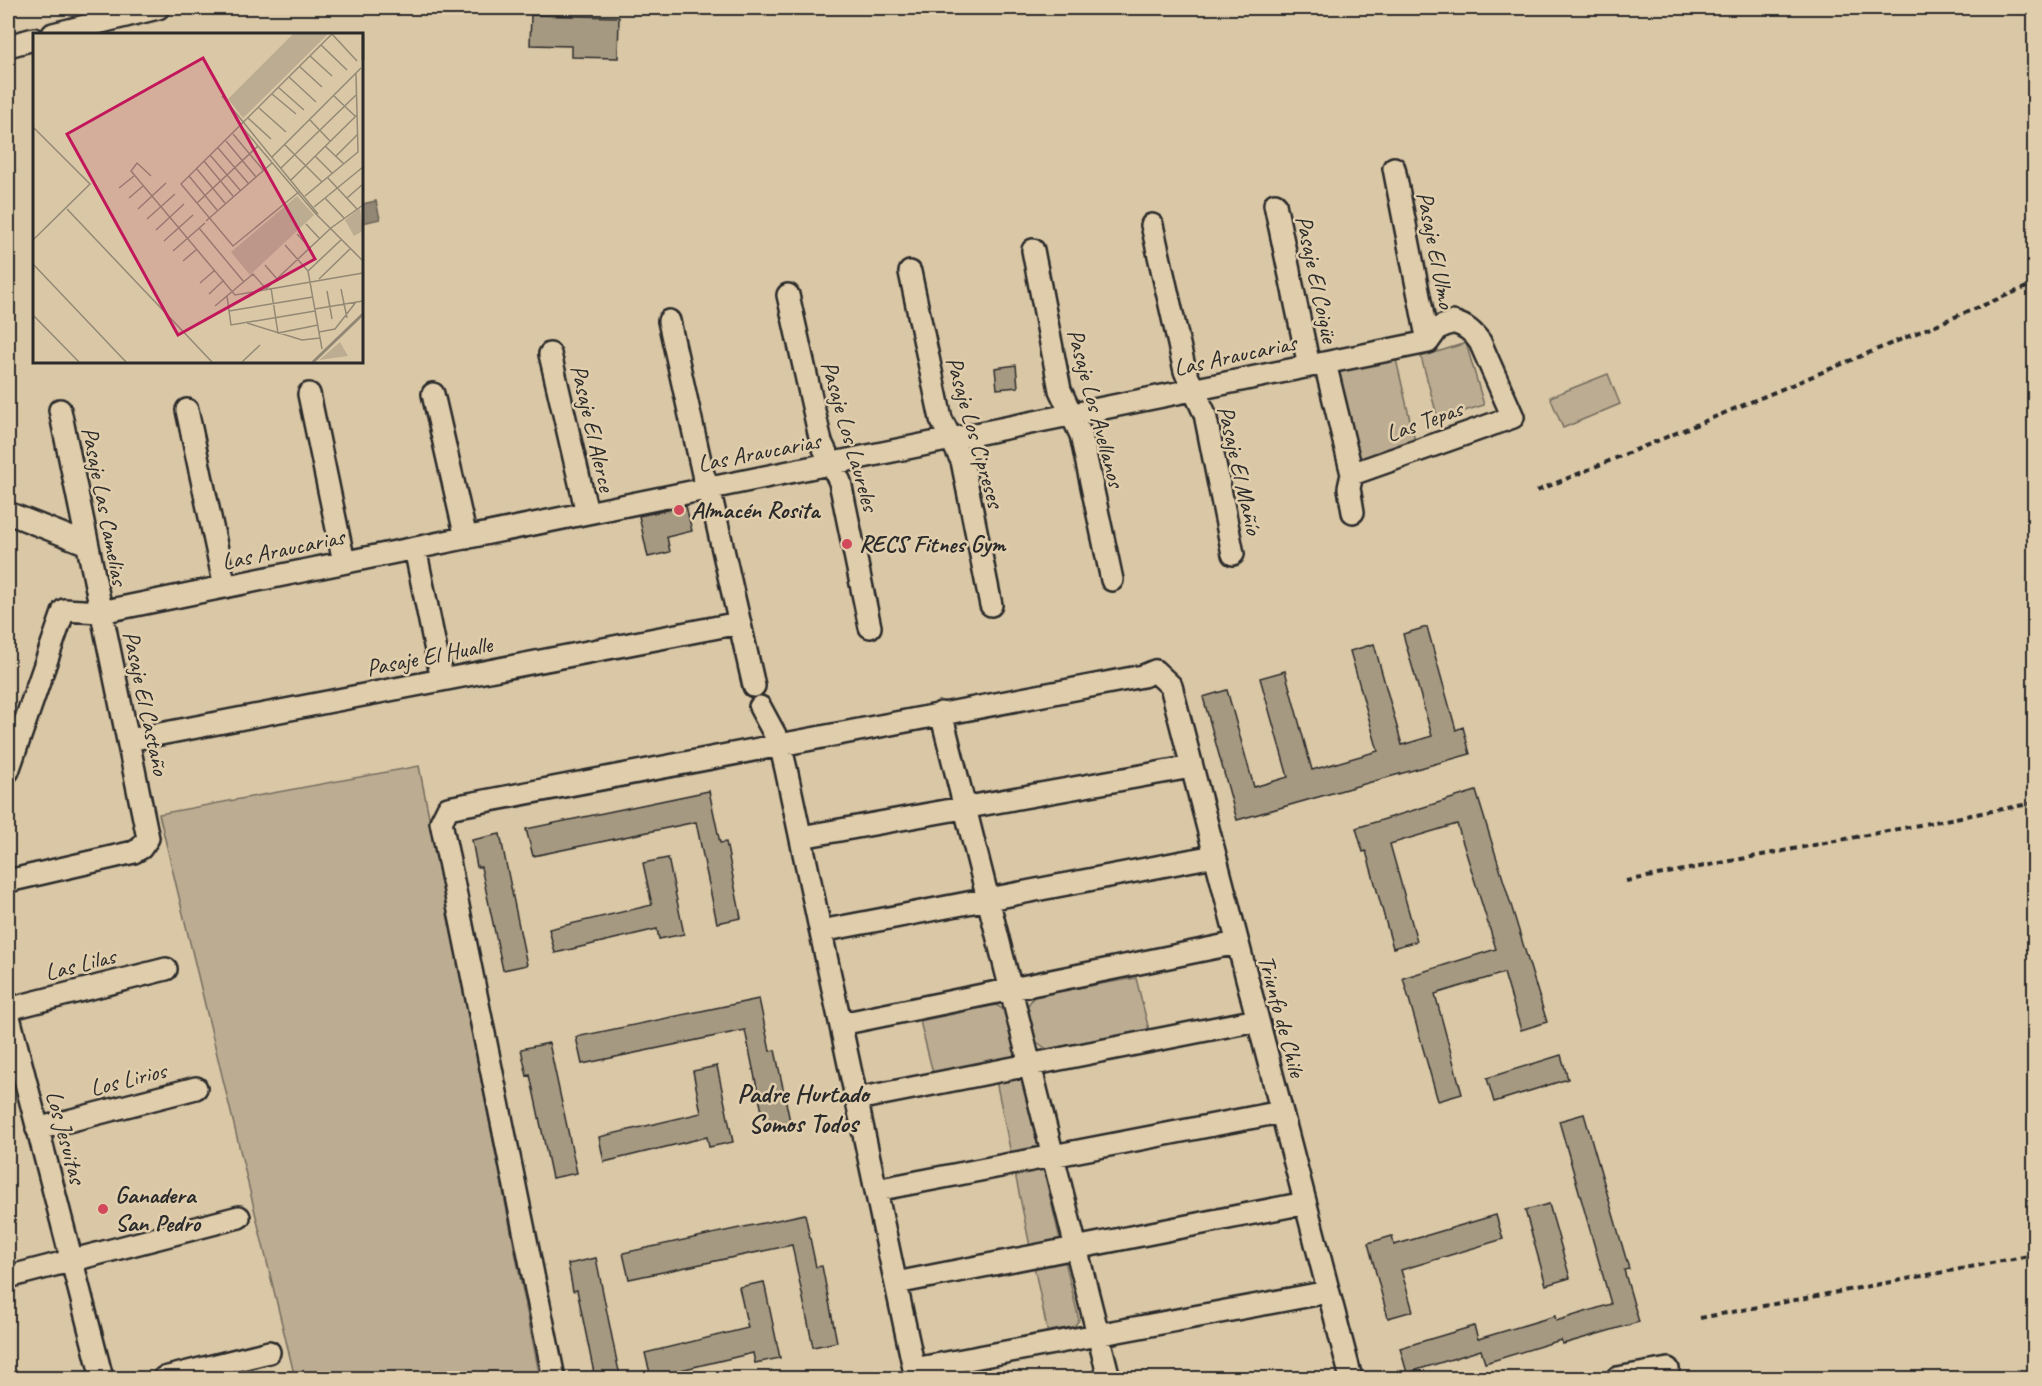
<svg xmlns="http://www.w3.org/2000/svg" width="2042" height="1386" font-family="Caveat,sans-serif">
	<rect width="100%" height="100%" fill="#d9c7a6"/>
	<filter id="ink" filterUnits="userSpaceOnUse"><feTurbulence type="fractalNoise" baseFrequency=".0167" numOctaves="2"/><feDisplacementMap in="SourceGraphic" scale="12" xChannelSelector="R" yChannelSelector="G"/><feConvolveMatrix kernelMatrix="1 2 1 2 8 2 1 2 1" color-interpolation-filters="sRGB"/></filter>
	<g filter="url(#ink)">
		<path fill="#bcad92" stroke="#746c5e" stroke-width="1.5" d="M1466,343L1484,405L1438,419L1421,357Z
			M1395,355L1417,450L1358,464L1336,369Z
			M1608,374L1620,404L1563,428L1550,397Z
			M419,766L540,1378H295L159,814Z
			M1136,978L1149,1030L1047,1049L1035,1041L1026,1008L1035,995Z
			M996,1005L1006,1011L1079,1320L1073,1328L1048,1334L992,1061L933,1073L920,1021Z"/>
		<path fill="#928774" stroke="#696257" stroke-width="1.5" d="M376,201L380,219L362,223V204Z"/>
		<path fill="#a69981" stroke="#2b2b2b" stroke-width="1.5" d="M531,15L619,17L618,58L571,57V46L530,45Z
			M1016,365L1018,387L997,389L995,368Z
			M686,506L692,531L667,537L670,552L648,557L639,516Z
			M1427,627L1456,730L1463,727L1470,754L1237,820L1203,697L1227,690L1254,787L1288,777L1260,678L1285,671L1312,770L1378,751L1350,651L1374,644L1402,745L1432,736L1403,634Z
			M709,791L720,843L726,842L741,918L717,923L696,822L533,856L526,829Z
			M1476,791L1547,1022L1521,1030L1504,973L1435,994L1462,1094L1438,1101L1403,978L1496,949L1457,824L1390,844L1417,941L1393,948L1366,851L1363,852L1356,828Z
			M500,834L527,965L503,970L481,867H477L472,840Z
			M668,858L684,934L659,939L657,929L555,953L549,929L652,905L643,863Z
			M759,999L770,1051L775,1050L791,1126L766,1131L745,1030L582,1064L576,1037Z
			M549,1043L577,1173L552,1178L530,1075L527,1076L521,1049Z
			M1561,1055L1568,1079L1494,1102L1487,1078Z
			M717,1066L733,1142L709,1147L707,1137L604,1162L599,1137L701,1113L693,1071Z
			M1584,1114L1629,1269L1624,1270L1639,1322L1563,1344L1561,1340L1485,1363L1481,1350L1407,1373L1400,1348L1474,1326L1478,1339L1555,1316L1556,1321L1611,1304L1559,1121Z
			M1549,1204L1570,1278L1546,1285L1525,1210Z
			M805,1214L816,1267L822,1266L837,1342L813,1347L792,1245L629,1279L623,1253Z
			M1496,1215L1503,1239L1401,1270L1413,1311L1388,1318L1368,1243L1392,1236L1394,1245Z
			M596,1258L618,1367L621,1378H595L577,1290L573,1291L568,1264Z
			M764,1282L780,1358L755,1363L753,1353L651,1377L645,1353L748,1328L739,1287Z"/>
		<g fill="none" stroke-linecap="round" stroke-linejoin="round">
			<g stroke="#2b2b2b" stroke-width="26">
				<path id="street" d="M53,34L158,8
					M8,46L34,39
					M1394,168L1428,342
					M1275,204L1309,366
					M1152,225L1185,371L1205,414L1233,554
					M1033,250L1060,390L1081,435L1112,580
					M910,272L941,419L962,461L991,605
					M788,295L821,442L840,482L870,627
					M669,321L703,474L709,488L754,686
					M550,354L587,513
					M1325,363L1352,474L1349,488L1353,512
					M309,394L344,562
					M433,394L466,538
					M187,410L225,587
					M1352,474L1513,417L1480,342C1473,332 1466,326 1453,322L1438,328L1428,342
					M8,513L87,544
					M415,548L442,680
					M760,707L780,744L786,769L916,1378
					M941,713L1109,1378
					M129,740L739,623
					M8,771L64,610L101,612L1428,342
					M801,837L1191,767
					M8,881L134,852L141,848L148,838L60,410
					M821,931L1214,856
					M8,1009L166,969
					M8,1013L102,1378
					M841,1024L1237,943
					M857,1099L1257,1020
					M37,1129L196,1088
					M876,1190L1281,1112
					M8,1277L239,1217
					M896,1283L1305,1203
					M914,1369L1328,1292
					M164,1378L269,1352
					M554,1378L441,822L448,808L1143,676L1155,671L1171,686L1351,1378
					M1617,1378L1668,1369"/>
			</g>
			<path stroke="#2b2b2b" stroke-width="4" stroke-dasharray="6 4.5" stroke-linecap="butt" d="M1537,491L2034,284
				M1626,881L2034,803
				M1700,1318L2034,1255"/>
			<use href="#street" stroke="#e0cdab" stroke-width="21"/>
		</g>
	</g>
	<g fill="#d1495b" stroke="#e0cdab" stroke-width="2">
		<circle cx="679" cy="510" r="6"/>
		<circle cx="847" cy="544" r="6"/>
		<circle cx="103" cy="1209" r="6"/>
	</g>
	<g text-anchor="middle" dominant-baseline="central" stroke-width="5" stroke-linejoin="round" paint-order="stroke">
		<g font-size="24" fill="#2b2b2b" stroke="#e0cdab">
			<text transform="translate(1436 250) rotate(79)">Pasaje El Ulmo</text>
			<text transform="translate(1317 279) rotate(78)">Pasaje El Coigüe</text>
			<text transform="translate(1235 355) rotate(-12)">Las Araucarias</text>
			<text transform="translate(1096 408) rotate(75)">Pasaje Los Avellanos</text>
			<text transform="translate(1424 421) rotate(-20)">Las Tepas</text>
			<text transform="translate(593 428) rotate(77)">Pasaje El Alerce</text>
			<text transform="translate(975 432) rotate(74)">Pasaje Los Cipreses</text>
			<text transform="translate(850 436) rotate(74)">Pasaje Los Laureles</text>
			<text transform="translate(759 452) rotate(-11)">Las Araucarias</text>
			<text transform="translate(1240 470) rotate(77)">Pasaje El Mañío</text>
			<text transform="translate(105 506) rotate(79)">Pasaje Las Camelias</text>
			<text transform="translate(283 549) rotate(-12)">Las Araucarias</text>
			<text transform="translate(429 656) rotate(-11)">Pasaje El Hualle</text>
			<text transform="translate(146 703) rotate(78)">Pasaje El Castaño</text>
			<text transform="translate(80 964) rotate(-14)">Las Lilas</text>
			<text transform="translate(1282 1016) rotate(75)">Triunfo de Chile</text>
			<text transform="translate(128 1079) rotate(-14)">Los Lirios</text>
			<text transform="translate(66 1137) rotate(75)">Los Jesuitas</text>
		</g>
		<g font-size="24" font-weight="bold" fill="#2b2b2b" stroke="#e0cdab" text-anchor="start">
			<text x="691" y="510">Almacén Rosita</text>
			<text x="859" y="544">RECS Fitnes Gym</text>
			<text x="115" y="1195">Ganadera<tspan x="115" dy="28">San Pedro</tspan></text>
		</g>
		<g font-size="26" font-weight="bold" fill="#2b2b2b" stroke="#e0cdab">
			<text x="803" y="1093">Padre Hurtado<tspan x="803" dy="30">Somos Todos</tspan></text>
		</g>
	</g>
	<g transform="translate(33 33)">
		<rect width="330" height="330" fill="#d9c7a6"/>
		<path d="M260,1H295L210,85L195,66ZM264,163L281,182L217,242L198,219ZM327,175L330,198L321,203L312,187ZM307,309L315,323L286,327L291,323Z" fill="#bcad92"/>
		<path fill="none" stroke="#928774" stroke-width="3" d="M330,1V27M280,329L330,281"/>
		<path fill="none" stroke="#938975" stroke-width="1.5" d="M299,1L324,28M288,12L314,37M277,23L299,43M266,33L289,54M256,44L283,69M245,54L271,77M239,61L263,81M189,63L285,181M301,63L322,83M226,75L253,99M215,85L238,106M277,87L297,108M208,93L282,180L330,228M0,94L57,151L0,207M200,101L230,137M193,108L223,144M252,112L289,149M292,113L311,131M185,115L215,150M177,122L207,157M282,123L299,140M303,123L325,101M239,124L328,35M171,128L200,163M163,135L192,170M248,135L323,62M118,143L104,130L98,138L202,262L330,240M156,143L184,177M294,144L324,176M258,147L324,82M86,155L101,143M267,158L200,213L148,151L299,1M272,163L325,119L323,41M96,165L110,153M292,165L311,185M314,165L330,151M164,170L225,113M281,174L330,134M34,176L179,329M105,176L133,150M114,186L142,161M173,188L239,130M273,191L287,206M166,195L211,249M123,197L151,171M264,201L277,215M131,208L160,182M252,212L275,238L289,316M140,218L172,190M150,228L164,216M0,231L93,329M232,232L244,246M275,238L309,206M286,246L318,215M167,250L182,237M238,255L245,300L285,292M308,256L314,285M294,258L299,286M176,261L191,247M194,263L198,292L282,278M182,273L220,241L233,256L298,195L330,172M282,276L330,268M196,278L280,264M0,282L46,329M214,290L269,307L287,305M286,299L302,296L323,269M209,329L227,312"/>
		<path fill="#c2185b" fill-opacity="0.15" stroke="#c2185b" stroke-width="3" d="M170,25L282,226L145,302L34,101Z"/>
		<rect width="330" height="330" fill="none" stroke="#2b2b2b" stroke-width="3"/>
	</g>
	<rect width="2042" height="1386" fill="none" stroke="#e0cdab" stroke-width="30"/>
	<rect x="15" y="15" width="2012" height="1356" fill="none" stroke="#2b2b2b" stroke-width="2" filter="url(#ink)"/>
</svg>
